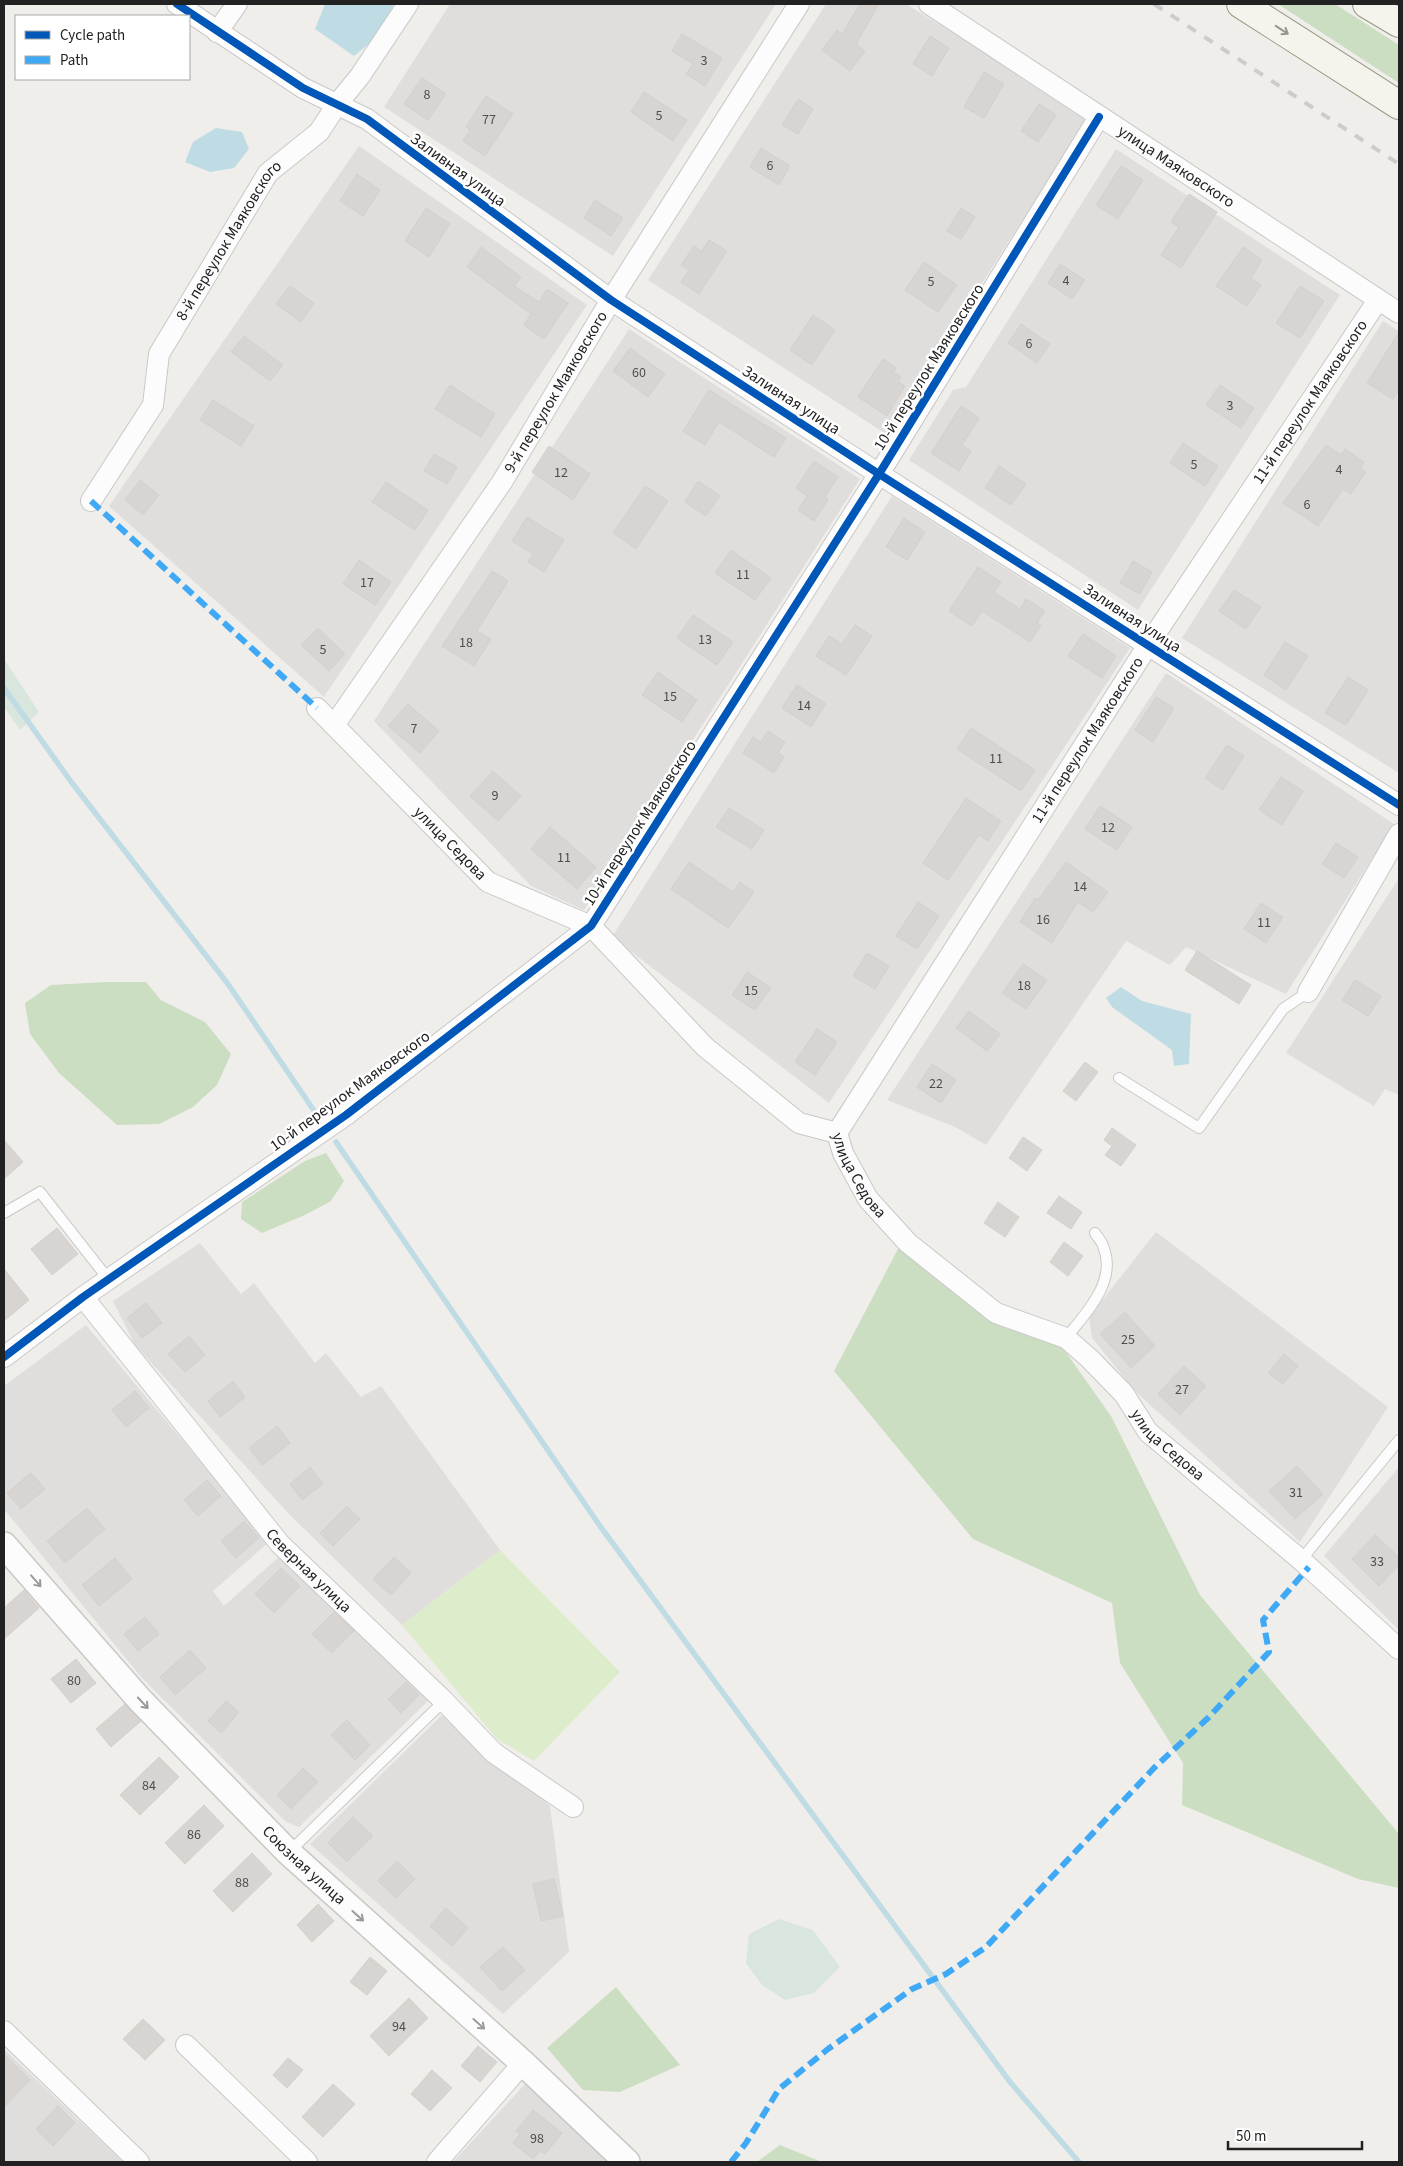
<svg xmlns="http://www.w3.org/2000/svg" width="1403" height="2166" font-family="'Source Sans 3',sans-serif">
	<rect width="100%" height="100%" fill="#f0eeeb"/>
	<path fill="#dfdedc" d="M450,4H776L613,256L384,107Z
		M826,4H906L1088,117L886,434L648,280Z
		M359,146L587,305L324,697L109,506Z
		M1116,149L1340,295L1138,610L909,460L953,390L966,387Z
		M1383,321L1399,331V773L1182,638Z
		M629,329L860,479L584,910L531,886L374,721Z
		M892,496L1130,648L829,1103L612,937Z
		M1166,673L1394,824L1286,994L1186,947L1170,965L1126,941L986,1145L955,1127L887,1100Z
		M1399,878V1095L1385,1089L1374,1106L1286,1053Z
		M1156,1232L1388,1407L1300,1542L1135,1391L1092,1338L1089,1317Z
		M200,1243L241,1294L254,1283L315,1363L326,1353L361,1397L381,1386L500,1550L402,1625L288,1513L135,1345L113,1301Z
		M86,1325L268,1543L213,1591L224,1606L281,1555L430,1699L299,1827L286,1822L142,1678L4,1509V1386Z
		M1399,1467V1630L1324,1556Z
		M442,1715L550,1806L569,1952L503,2014L310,1844Z
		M4,2049L123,2162H4Z
		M526,2083L608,2162H453Z"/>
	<path fill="#ddeccb" d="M500,1550L620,1672L534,1761L497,1739L402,1625Z"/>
	<path fill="#cbdec1" d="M1278,4H1335L1399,45V83Z
		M106,982H146L161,1000L205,1022L231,1054L217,1085L193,1107L159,1124L117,1125L59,1073L30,1034L25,1003L51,985Z
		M326,1153L344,1181L331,1201L305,1215L262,1233L241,1219L242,1202L305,1161Z
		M899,1247L986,1319L1060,1344L1111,1416L1200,1595L1399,1834V1888L1358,1879L1182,1805L1183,1763L1120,1663L1112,1603L973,1539L834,1371Z
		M616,1987L680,2065L620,2092L583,2090L547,2048Z
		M780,2145L822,2162H757Z"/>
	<path fill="#d9e6de" d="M4,659L39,712L20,730L4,707Z
		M779,1919L813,1930L840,1967L814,1993L785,2000L762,1985L746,1963L749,1934Z"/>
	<path fill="#bfdbe3" d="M325,4H394L377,37L354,56L315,29Z
		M216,128L242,132L249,149L234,168L210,172L185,162L193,142Z
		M1121,987L1142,1001L1191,1014L1189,1064L1174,1066L1172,1050L1112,1007L1106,998Z"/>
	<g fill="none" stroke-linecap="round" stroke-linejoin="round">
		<path stroke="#bfdbe3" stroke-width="5.5" d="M4,688L72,783L228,984L317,1115
			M336,1142L600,1526L1010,2082L1079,2162"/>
	</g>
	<path fill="#d7d4d2" stroke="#d3d0cc" d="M860,4H879L856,44L865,51L850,71L822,50L837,30L842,34Z
		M682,34L722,58L705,86L686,74L693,64L672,51Z
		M930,36L949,48L932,76L913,64Z
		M984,72L1004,84L984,118L964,107Z
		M422,78L446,94L428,120L404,104Z
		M644,92L687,120L673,141L631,112Z
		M486,96L513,114L485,156L463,141L470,130L466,127Z
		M798,99L813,109L798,134L782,125Z
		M1039,104L1056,115L1038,142L1021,131Z
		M761,148L790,166L779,185L750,167Z
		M1121,166L1143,180L1118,219L1096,205Z
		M357,174L380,190L363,216L340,201Z
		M1189,194L1217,212L1181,268L1161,255L1179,227L1171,222Z
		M595,200L623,218L611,236L584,218Z
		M426,208L450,224L429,257L405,241Z
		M961,208L975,217L961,239L947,231Z
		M709,240L727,251L699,294L681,282L689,270L681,265L694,246L702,251Z
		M481,247L521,277L514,286L539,302L547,289L568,303L544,339L524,325L531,314L467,267Z
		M1243,247L1262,260L1251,278L1261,285L1247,306L1216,286Z
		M924,262L957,285L938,312L905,290Z
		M1060,264L1085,280L1072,299L1048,283Z
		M290,286L314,303L301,322L276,304Z
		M1300,286L1324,301L1300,338L1276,323Z
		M813,315L835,330L812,365L790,350Z
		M1021,324L1050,344L1037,363L1008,343Z
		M1399,332V389L1393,399L1367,383Z
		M244,336L283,365L270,381L231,352Z
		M630,348L665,374L648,397L613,371Z
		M883,359L896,368L893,372L901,377L898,382L905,386L887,416L858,397Z
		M450,385L495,414L481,437L435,409Z
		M1220,385L1254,408L1241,428L1206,405Z
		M709,390L786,438L774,457L719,422L705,445L683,431Z
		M213,400L254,426L241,446L200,420Z
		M961,406L979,418L962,445L971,451L959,471L931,453Z
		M1183,443L1218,466L1205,486L1170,463Z
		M1326,445L1341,455L1345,449L1364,462L1360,468L1366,472L1351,494L1343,489L1318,526L1283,503Z
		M549,446L590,474L573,500L532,472Z
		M434,454L457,467L447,484L424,471Z
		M814,461L838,477L825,497L828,500L814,521L798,510L807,496L796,488Z
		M999,466L1026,484L1011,505L985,488Z
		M140,480L159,495L143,515L125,500Z
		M698,481L720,496L706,516L685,502Z
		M386,482L428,510L415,530L372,502Z
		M645,486L668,501L636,549L613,533Z
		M527,517L564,540L544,572L528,562L533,554L512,541Z
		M904,518L925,532L907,560L886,547Z
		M731,550L771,578L755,600L715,573Z
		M359,560L391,582L375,605L343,584Z
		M1133,561L1152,572L1140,594L1120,583Z
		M978,567L1001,582L994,592L1020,609L1026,599L1045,611L1037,623L1041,625L1030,642L982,611L972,626L949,611Z
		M492,571L508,581L477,631L491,639L474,666L442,646Z
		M1234,590L1261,607L1246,629L1219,611Z
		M693,615L733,642L717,665L677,638Z
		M855,625L872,636L846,675L816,656L829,636L842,644Z
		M318,628L345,654L329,671L301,645Z
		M1083,634L1116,656L1102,678L1068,656Z
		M1285,642L1308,656L1286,690L1264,675Z
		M658,672L697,700L682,722L642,695Z
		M1348,677L1368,690L1346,725L1325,713Z
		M797,685L826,704L811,727L782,708Z
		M1156,697L1174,708L1153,742L1135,730Z
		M408,704L439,731L420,753L388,726Z
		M971,728L1035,770L1021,791L957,749Z
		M768,731L785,742L778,753L784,757L774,773L743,753L753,737L761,742Z
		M1227,745L1244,756L1223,790L1205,778Z
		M493,771L521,796L498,821L470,796Z
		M1281,777L1303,791L1282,825L1259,810Z
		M966,798L1001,821L988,841L979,835L948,880L923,863Z
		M1100,806L1132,827L1117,850L1085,829Z
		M729,808L764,830L752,849L716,827Z
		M550,827L596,867L577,889L531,849Z
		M1336,843L1358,857L1344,878L1322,864Z
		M689,862L733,892L740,882L754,892L728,928L671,889Z
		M1066,862L1108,892L1093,912L1078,902L1052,943L1020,922L1035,898L1038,900Z
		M918,902L939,916L917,949L896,936Z
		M1261,903L1283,917L1266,943L1244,929Z
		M1197,951L1251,985L1239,1004L1185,970Z
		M867,953L889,966L875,989L853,976Z
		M1023,964L1047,980L1026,1009L1002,993Z
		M747,972L771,988L755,1010L732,995Z
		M1355,980L1381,996L1368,1016L1342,1000Z
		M969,1011L1000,1034L987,1051L956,1028Z
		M817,1029L837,1042L815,1075L795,1062Z
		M1085,1062L1098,1072L1076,1101L1063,1091Z
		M932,1064L956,1080L941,1103L917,1087Z
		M1112,1128L1136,1145L1121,1166L1105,1155L1112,1146L1104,1140Z
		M1023,1137L1042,1150L1027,1171L1009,1158Z
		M4,1140L23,1162L4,1179Z
		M1059,1196L1082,1212L1071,1229L1047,1213Z
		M998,1202L1019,1217L1005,1237L984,1223Z
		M57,1228L78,1254L52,1275L31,1249Z
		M1064,1242L1083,1256L1068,1276L1050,1262Z
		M4,1269L29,1300L4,1321Z
		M146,1303L162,1323L142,1338L127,1318Z
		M1125,1312L1155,1346L1131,1368L1100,1334Z
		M189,1336L205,1355L185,1372L168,1354Z
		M1284,1354L1298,1366L1283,1384L1268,1373Z
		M1184,1366L1206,1386L1180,1415L1158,1394Z
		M233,1381L245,1397L220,1417L208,1401Z
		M135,1391L149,1408L126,1427L112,1410Z
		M277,1426L290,1443L262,1465L249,1448Z
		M1297,1466L1323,1494L1295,1519L1269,1491Z
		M310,1467L323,1484L302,1500L290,1484Z
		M31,1473L45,1489L21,1509L7,1493Z
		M207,1480L221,1496L198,1516L184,1500Z
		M347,1506L360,1519L333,1546L320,1533Z
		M87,1508L105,1529L65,1563L47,1541Z
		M244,1521L259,1538L236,1558L221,1541Z
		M1375,1535L1399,1557V1565L1379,1586L1352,1559Z
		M394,1557L411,1573L391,1595L373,1579Z
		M115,1558L132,1579L99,1606L82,1585Z
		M281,1568L300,1586L274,1613L255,1594Z
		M24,1590L39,1608L4,1639V1608Z
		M334,1612L354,1631L332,1653L312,1634Z
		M145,1617L159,1634L138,1651L124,1634Z
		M190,1650L206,1668L175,1695L160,1677Z
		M76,1659L96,1683L71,1703L51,1679Z
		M406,1682L419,1695L401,1713L388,1699Z
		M226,1701L239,1712L221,1733L208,1721Z
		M125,1704L141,1721L111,1747L96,1729Z
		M347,1720L370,1745L355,1760L331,1735Z
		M159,1757L179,1777L140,1815L120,1795Z
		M303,1768L318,1782L291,1809L277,1795Z
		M204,1805L224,1826L185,1864L165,1843Z
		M353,1817L373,1836L347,1862L328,1843Z
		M252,1853L272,1874L233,1912L213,1891Z
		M397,1861L415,1879L396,1898L378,1881Z
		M554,1879L563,1916L541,1921L533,1884Z
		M318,1904L334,1921L312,1942L297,1925Z
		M446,1908L468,1928L452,1946L430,1926Z
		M503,1947L525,1970L502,1991L480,1967Z
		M370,1957L387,1971L367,1995L350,1982Z
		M409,1998L428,2018L389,2056L370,2036Z
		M143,2019L165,2040L145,2060L123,2039Z
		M478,2046L497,2062L480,2082L461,2066Z
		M4,2054L30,2080L4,2107Z
		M288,2058L303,2070L287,2088L273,2075Z
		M432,2070L452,2088L430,2111L411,2094Z
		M333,2084L355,2104L323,2137L302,2117Z
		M58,2106L75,2123L53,2146L36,2129Z
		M533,2110L562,2133L545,2154L540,2151L533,2159L513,2143L520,2134L516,2131Z"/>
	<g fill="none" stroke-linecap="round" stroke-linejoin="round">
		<g stroke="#c9c8c7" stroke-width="12">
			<path id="service" d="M1119,1078L1199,1128L1283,1009L1308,992
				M4,1213L40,1192L109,1280
				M1066,1338C1086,1313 1118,1281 1103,1246C1102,1241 1097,1237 1095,1233
				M1301,1560L1399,1440
				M289,1852L444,1701"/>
		</g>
		<g stroke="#c9c8c7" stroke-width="22">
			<g id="minor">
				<path d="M177,4L303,88L367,119L611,300L879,474L1399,805"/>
				<path id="s1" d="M929,4L1399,313"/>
				<path d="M217,32L237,4"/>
				<path id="s2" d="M91,501L153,405L159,354L268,173L319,132L338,103L360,76L408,4"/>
				<path id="s3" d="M317,708L488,882L591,926L705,1047L799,1123L837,1133"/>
				<path id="s4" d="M335,724L502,482L611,300L799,4"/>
				<path d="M1308,992L1399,834"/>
				<path id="s5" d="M837,1133L1148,645L1378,300"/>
				<path id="s6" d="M837,1133L843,1153L868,1199L908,1243L996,1313L1066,1338L1089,1358L1124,1394L1148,1432L1301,1560L1399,1649"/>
				<path id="s7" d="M83,1297L280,1544L444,1701L494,1753L573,1807"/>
				<path d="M4,1357L83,1297L346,1115L591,926L879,474L1099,117"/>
				<path d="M4,2031L139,2162"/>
				<path d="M186,2045L307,2162"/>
				<path d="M437,2162L523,2063"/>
			</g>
		</g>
		<g stroke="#c9c8c7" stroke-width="28">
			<g id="tertiary">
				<path id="s8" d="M4,1545L140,1700L288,1852L523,2063L627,2162"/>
			</g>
		</g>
		<g stroke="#999a82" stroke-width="30">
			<path id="secondary" d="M1241,4L1399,105
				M1367,4L1399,23"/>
		</g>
		<use href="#service" stroke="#fdfcfc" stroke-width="10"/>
		<use href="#minor" stroke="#fdfcfc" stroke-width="20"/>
		<use href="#tertiary" stroke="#fdfcfc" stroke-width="25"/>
		<use href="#secondary" stroke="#f4f4ed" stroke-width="28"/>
		<path stroke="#ccc" stroke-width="4" stroke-dasharray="10 10" stroke-linecap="butt" d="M1154,4L1399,164"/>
		<path stroke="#3fa9f5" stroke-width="6" stroke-dasharray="12 6" stroke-linecap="butt" d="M91,501L317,708
			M731,2162L746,2143L779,2089L828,2049L912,1989L946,1974L986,1947L1154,1768L1209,1717L1269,1652L1263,1620L1309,1567"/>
		<g stroke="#fff" stroke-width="11">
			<path id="cycleway" d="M177,4L303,88L367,119L611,300L879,474L1399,805
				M4,1357L83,1297L346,1115L591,926L879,474L1099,117"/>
		</g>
		<use href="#cycleway" stroke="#0057b8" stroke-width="8"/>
	</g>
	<defs><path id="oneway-shaft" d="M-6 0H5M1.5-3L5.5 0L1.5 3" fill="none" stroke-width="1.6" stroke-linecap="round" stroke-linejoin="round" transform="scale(1.25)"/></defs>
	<use stroke="#969692" href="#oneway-shaft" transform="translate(1282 30) rotate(33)"/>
	<g stroke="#9a9a9a">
		<use href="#oneway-shaft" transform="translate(36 1581) rotate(49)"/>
		<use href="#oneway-shaft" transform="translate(143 1703) rotate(47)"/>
		<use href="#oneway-shaft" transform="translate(358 1916) rotate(42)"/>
		<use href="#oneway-shaft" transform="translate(479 2024) rotate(42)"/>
	</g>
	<g text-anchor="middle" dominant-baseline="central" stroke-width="5" stroke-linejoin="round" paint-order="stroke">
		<g font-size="14" fill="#4f4e4e">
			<text x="704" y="61">3</text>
			<text x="427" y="95">8</text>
			<text x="659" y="116">5</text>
			<text x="489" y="120">77</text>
			<text x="770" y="166">6</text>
			<text x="1066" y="281">4</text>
			<text x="931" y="282">5</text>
			<text x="1029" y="344">6</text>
			<text x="639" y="373">60</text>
			<text x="1230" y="406">3</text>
			<text x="1194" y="465">5</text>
			<text x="1339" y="470">4</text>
			<text x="561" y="473">12</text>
			<text x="1307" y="505">6</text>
			<text x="743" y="575">11</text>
			<text x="367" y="583">17</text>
			<text x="705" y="640">13</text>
			<text x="466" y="643">18</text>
			<text x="323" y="650">5</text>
			<text x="670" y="697">15</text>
			<text x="804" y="706">14</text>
			<text x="414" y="729">7</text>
			<text x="996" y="759">11</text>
			<text x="495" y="796">9</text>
			<text x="1108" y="828">12</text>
			<text x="564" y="858">11</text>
			<text x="1080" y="887">14</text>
			<text x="1043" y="920">16</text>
			<text x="1264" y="923">11</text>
			<text x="1024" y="986">18</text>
			<text x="751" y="991">15</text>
			<text x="936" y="1084">22</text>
			<text x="1128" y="1340">25</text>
			<text x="1182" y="1390">27</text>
			<text x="1296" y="1493">31</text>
			<text x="1377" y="1562">33</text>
			<text x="74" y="1681">80</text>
			<text x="149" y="1786">84</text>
			<text x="194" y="1835">86</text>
			<text x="242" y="1883">88</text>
			<text x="399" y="2027">94</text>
			<text x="537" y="2139">98</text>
		</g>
		<g font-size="16" fill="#222" stroke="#fff">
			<text stroke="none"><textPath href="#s1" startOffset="296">улица Маяковского</textPath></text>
			<text transform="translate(458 170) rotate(36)">Заливная улица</text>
			<text stroke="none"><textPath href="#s2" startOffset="299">8-й переулок Маяковского</textPath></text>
			<text transform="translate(929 367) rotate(-58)">10-й переулок Маяковского</text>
			<text stroke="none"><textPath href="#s4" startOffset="399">9-й переулок Маяковского</textPath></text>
			<text transform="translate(791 400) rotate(33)">Заливная улица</text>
			<text stroke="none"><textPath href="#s5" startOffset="871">11-й переулок Маяковского</textPath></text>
			<text transform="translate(1132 618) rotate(33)">Заливная улица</text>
			<text stroke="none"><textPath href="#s5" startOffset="466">11-й переулок Маяковского</textPath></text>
			<text transform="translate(640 823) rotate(-57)">10-й переулок Маяковского</text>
			<text stroke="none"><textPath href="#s3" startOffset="190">улица Седова</textPath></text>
			<text transform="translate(350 1091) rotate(-36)">10-й переулок Маяковского</text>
			<text stroke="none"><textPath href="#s6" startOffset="48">улица Седова</textPath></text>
			<text stroke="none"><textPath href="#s6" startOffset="468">улица Седова</textPath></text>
			<text stroke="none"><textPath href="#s7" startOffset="355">Северная улица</textPath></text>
			<text stroke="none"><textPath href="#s8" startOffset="439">Союзная улица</textPath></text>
		</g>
	</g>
	<rect width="1403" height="2166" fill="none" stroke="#222222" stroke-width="10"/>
	<rect x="15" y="15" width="175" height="65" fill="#ffffff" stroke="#a7a7a7"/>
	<rect x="25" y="31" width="25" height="8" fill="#0057b8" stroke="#a7a7a7"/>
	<text x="60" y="40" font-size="15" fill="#222222">Cycle path</text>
	<rect x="25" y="56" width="25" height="8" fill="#3fa9f5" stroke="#a7a7a7"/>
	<text x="60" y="65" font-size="15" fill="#222222">Path</text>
	<path d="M1228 2141v8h134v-8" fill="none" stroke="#222222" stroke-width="2.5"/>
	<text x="1236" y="2141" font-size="15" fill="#222222" stroke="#ffffff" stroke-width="4" paint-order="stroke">50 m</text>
</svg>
